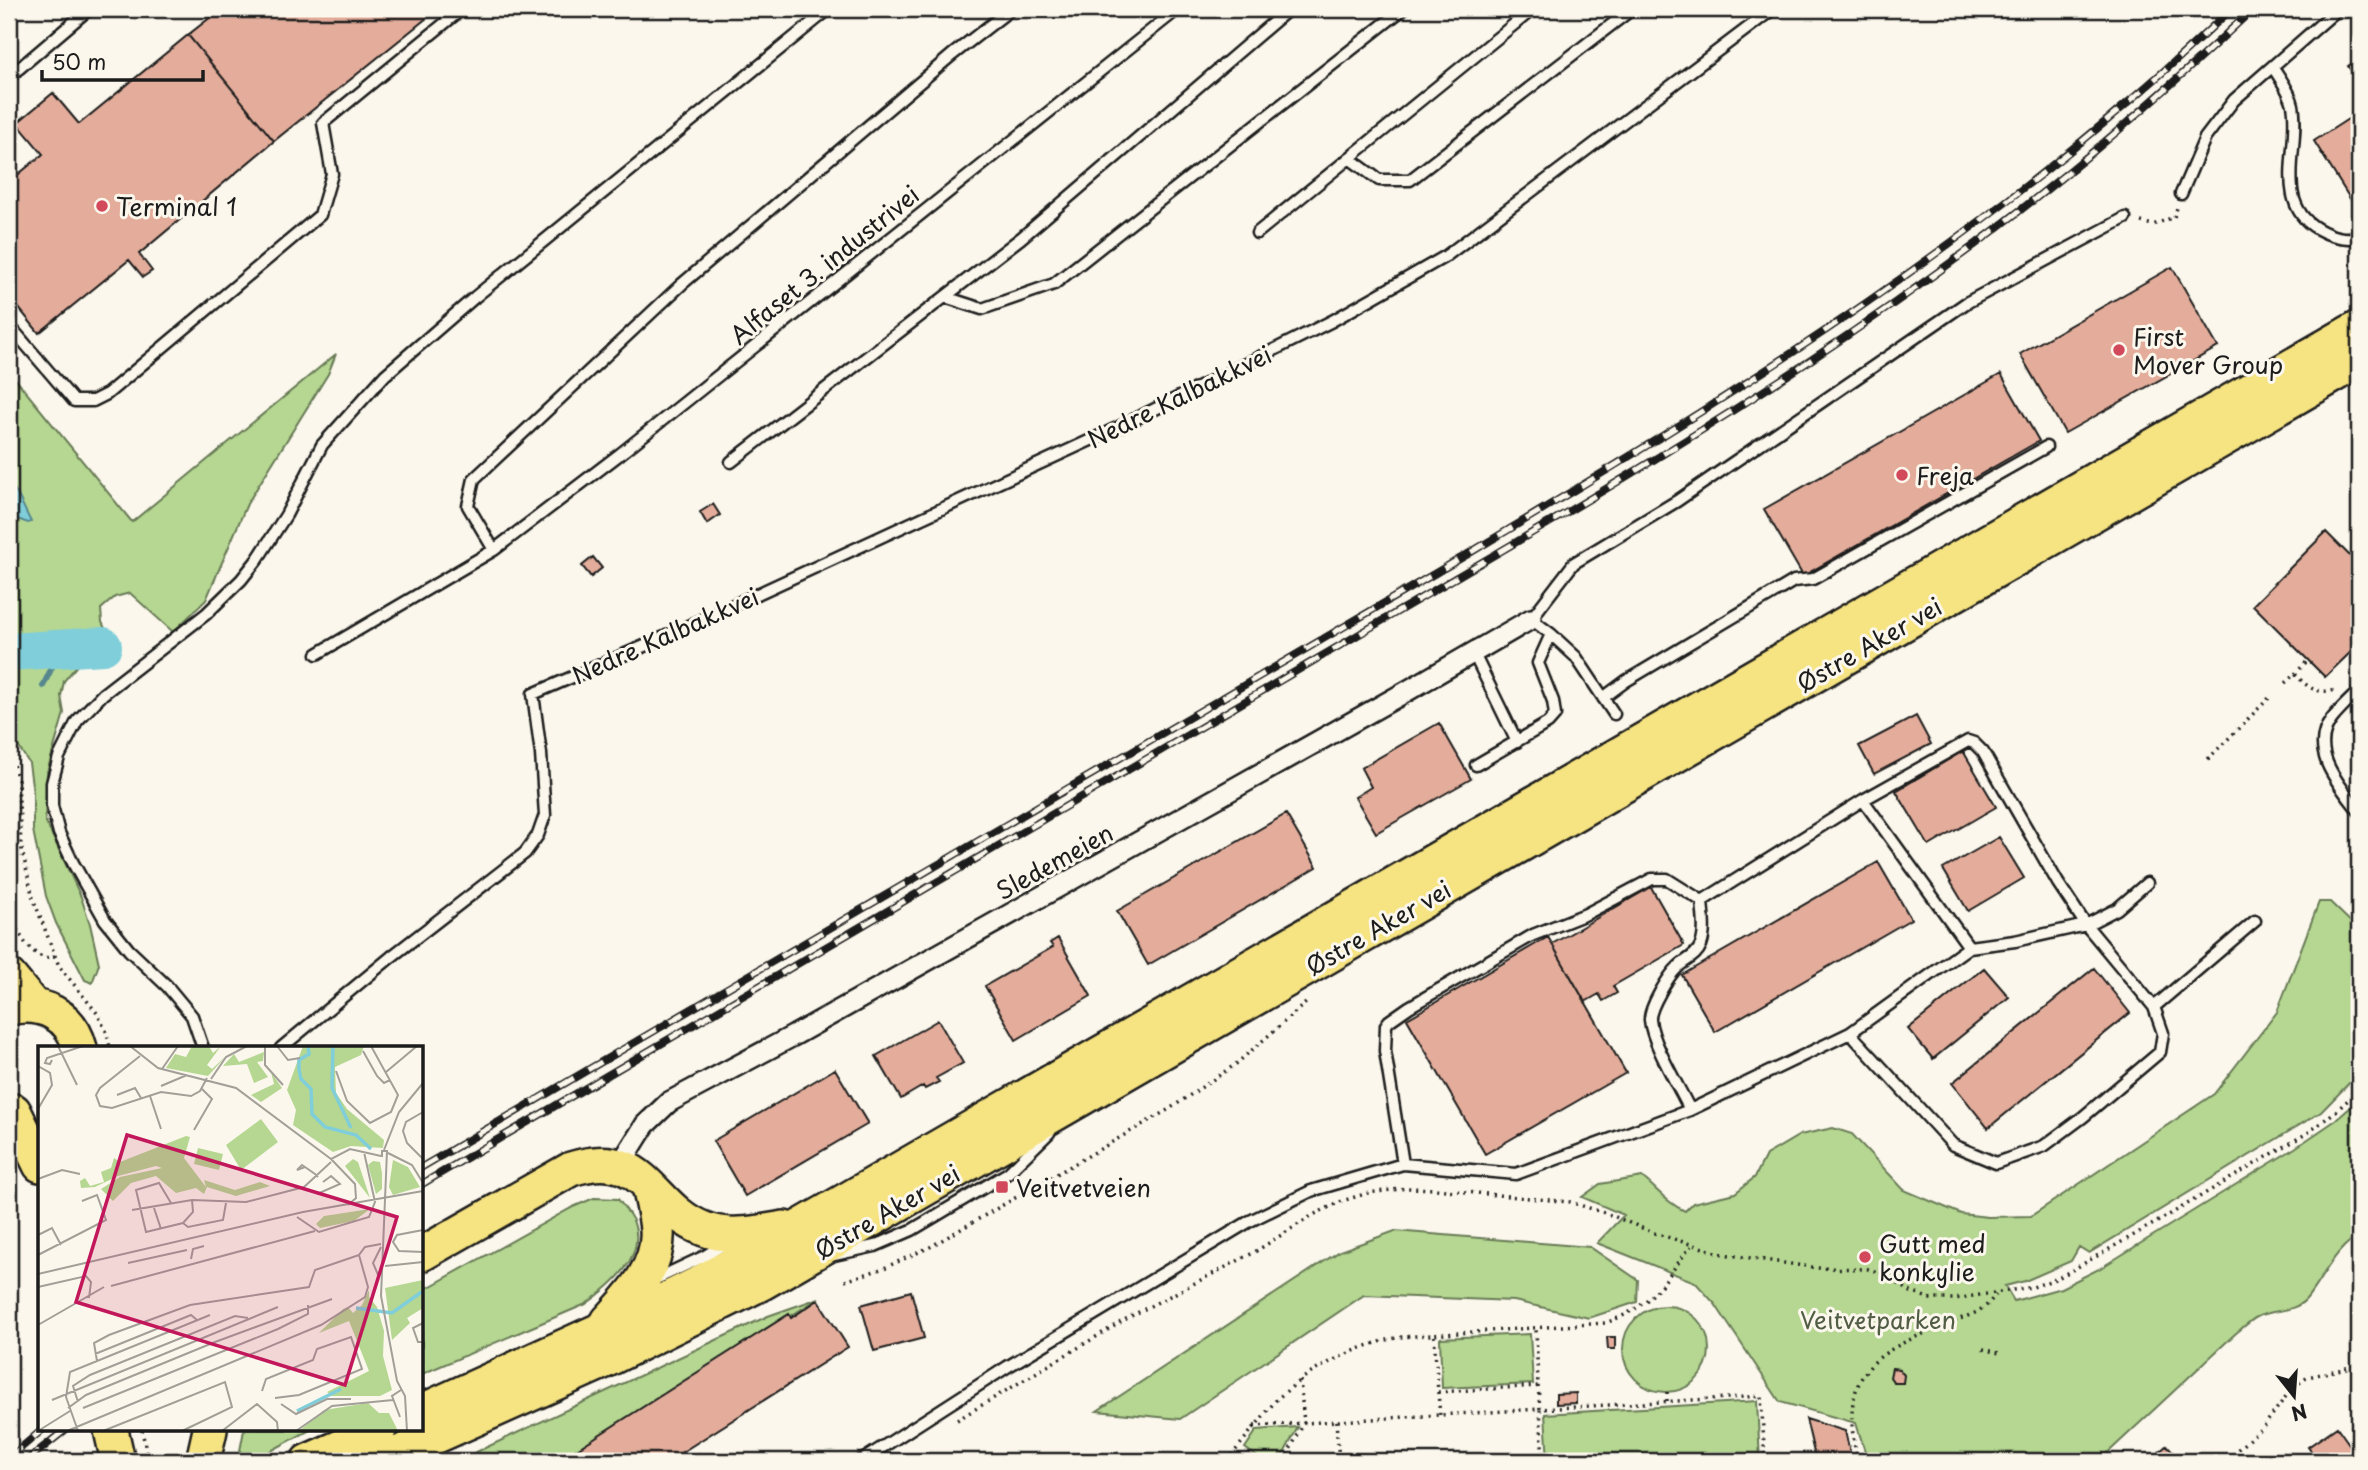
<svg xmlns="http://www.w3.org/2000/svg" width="2368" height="1470" font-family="'Playpen Sans',sans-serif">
	<rect width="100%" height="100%" fill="#fbf7ec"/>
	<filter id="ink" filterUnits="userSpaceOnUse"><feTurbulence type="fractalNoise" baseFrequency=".0143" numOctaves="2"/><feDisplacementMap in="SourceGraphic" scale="14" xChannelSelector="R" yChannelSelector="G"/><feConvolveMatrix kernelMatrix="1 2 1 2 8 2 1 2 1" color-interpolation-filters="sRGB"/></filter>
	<g filter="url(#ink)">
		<path fill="#b5d791" stroke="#687a56" stroke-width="2" d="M336,354L328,374L247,504L206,600L173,632L130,593L115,597L101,609L102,622L108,635L83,638L79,663L64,681L61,696L64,713L47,772L45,820L81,897L90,924L99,964L92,983L85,980L56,923L46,896L33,830V792L29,763L9,732V371L132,522Z
			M2319,902H2330L2359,930V1073L2321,1112L2089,1253L2079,1247L2071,1261L2025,1281L2005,1286L2014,1301L2061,1288L2099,1269L2295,1148L2336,1120L2359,1100V1237C2340,1241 2320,1282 2307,1298C2295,1313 2273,1309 2257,1317C2249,1321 2242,1329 2235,1334L2099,1461H1868L1856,1423L1780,1402L1715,1304L1695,1282L1597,1243L1624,1215L1582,1197L1600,1184L1642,1177C1656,1188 1668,1204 1685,1211L1693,1203L1735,1193L1755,1177L1766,1155L1800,1135L1833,1128L1852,1134L1904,1190L1961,1214L1988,1217L2031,1216L2214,1094L2277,1012Z
			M594,1198L618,1199C623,1206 631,1215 634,1223C646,1258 611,1286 586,1304L422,1374V1291L573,1207Z
			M1395,1231L1590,1247L1638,1280L1637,1302L1589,1318L1514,1301L1364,1295L1180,1419L1097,1411L1340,1251Z
			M819,1298L562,1461H457L768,1316Z
			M1623 1349a43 43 0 1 1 86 0a43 43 0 1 1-86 0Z
			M1530,1334L1533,1384L1442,1388L1440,1338Z
			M1757,1401L1760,1461H1548L1545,1414Z
			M1298,1427L1280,1461H1263L1245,1448L1257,1430Z
			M244,1430H310L252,1461H238Z"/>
		<path fill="#7fceda" stroke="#57878e" stroke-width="2" d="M9,481C19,494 23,507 31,522L28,523L9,516Z"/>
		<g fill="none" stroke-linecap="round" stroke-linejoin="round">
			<path stroke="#57878e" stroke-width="6" d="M43,686L55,661L71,648"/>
			<path stroke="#7fceda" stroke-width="38" d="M9,652L103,646"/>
		</g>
		<path fill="#e4ad9b" stroke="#1c1c1c" stroke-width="2" d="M221,9H438L274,141L188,35Z
			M188,35L274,141L139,254L152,271L143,277L129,260L39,333L9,296V182L43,154L17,123L53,93L79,124Z
			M2359,59V83L2348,66Z
			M2359,112V213L2314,141Z
			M2172,267L2218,347L2065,433L2020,354Z
			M2001,374L2039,441L1803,576L1764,509Z
			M713,504L720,515L707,524L700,512Z
			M2326,532L2359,565V652L2355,648L2325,677L2253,605Z
			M593,557L602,568L591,577L582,566Z
			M1916,716L1931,744L1874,774L1859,746Z
			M1439,723L1471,779L1376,833L1355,797L1371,787L1361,768Z
			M1963,751L1996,807L1929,846L1896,791Z
			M1286,814L1317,867L1148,965L1117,911Z
			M1999,837L2024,878L1968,911L1943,869Z
			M1878,862L1911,919L1715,1032L1682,975Z
			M1651,887L1684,945L1613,986L1617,993L1603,1001L1599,994L1585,1002L1552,944Z
			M1548,937L1626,1073L1485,1154L1407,1019Z
			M1058,938L1091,996L1016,1040L985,986L1053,947L1050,943Z
			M1984,968L2009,997L1933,1059L1908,1029Z
			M2094,968L2130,1013L1988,1128L1952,1083Z
			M938,1020L963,1063L936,1078L939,1082L925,1089L923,1086L901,1099L876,1056Z
			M835,1069L868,1124L745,1196L713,1141Z
			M911,1291L924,1338L874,1351L861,1305Z
			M818,1300L848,1347L668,1461H558L789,1314L791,1318Z
			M1607,1337H1615V1349H1608Z
			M1892,1368L1899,1369L1904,1375L1903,1383H1894L1890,1377Z
			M1576,1393V1403L1556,1404V1394Z
			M1806,1419L1845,1431L1852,1461H1816Z
			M2337,1427L2359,1458V1461H2318L2308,1447Z
			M2167,1445L2181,1461H2165L2158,1453Z"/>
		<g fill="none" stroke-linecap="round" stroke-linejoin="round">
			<g stroke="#1c1c1c" stroke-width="15">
				<path id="lane" d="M2273,67C2280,79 2290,91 2293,105C2301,146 2272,203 2318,229C2332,237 2344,240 2359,237
					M9,77L89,9
					M1349,158L1379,180H1410L1632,9
					M2181,194L2205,138L2234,100L2338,9
					M1257,233L1533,9
					M945,297L982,309L1054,284L1403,9
					M9,325L74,401H93L107,394L320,215L332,174L323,123L462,9
					M731,462L1021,238L1289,9
					M494,550L468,506L474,479L682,284L952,55L1011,9
					M1473,652L1517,742
					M317,654L494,550L620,454L1178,9
					M2359,691C2350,700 2340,709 2332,719C2307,750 2340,786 2359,811
					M1603,698L1626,681L1794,581L1813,579L2046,447
					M1614,714L1576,657L1551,634L1531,619L1574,563L1677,501L1966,303L2125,218
					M1476,765L1548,723L1555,715L1553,701L1538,663L1551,634
					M1863,800L1969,947
					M2154,1007L2255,921
					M203,1048L192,1016L167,986L129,950L105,920L73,863L59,833L52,806V783L59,757L77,721L103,694L206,614L241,580L257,560L286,515L322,445L385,375L475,297L829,9
					M281,1048L391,957L525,853L538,835L545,815L541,754L533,694L649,644L1119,427L1332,321L1446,256L1773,9
					M1690,1110C1679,1087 1652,1043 1650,1020C1649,1008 1669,975 1678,967C1686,959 1696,957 1701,945C1706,932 1703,915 1702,901L1863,800L1968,741L1974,743L1983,752L2058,883L2086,925L2154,1007L2163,1033L2160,1052L2083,1117L2044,1146L1996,1163L1953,1145L1850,1033
					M1403,1164L1385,1051L1386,1025L1389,1021L1409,1007L1533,935L1586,914L1652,879H1667L1702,901
					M834,1255L875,1246L912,1230L1008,1173L1049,1133
					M652,1281L705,1256L726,1243
					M695,1461L698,1460
					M861,1461L1007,1367L1250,1221L1311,1191L1403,1164L1516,1174L1690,1110L1850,1033L1969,947L2015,941L2086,925L2117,909L2147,883"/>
			</g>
			<g stroke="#1c1c1c" stroke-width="24">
				<path id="street" d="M620,1165L645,1125L669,1102L793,1036L1402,694L1531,619"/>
			</g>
			<g stroke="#1c1c1c" stroke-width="38">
				<path id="highway" d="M9,976L33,1005
					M9,1008C42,1001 71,1014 80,1048
					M14,1111L40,1165
					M422,1254L571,1169C646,1144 649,1208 704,1229C729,1239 758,1232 784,1228
					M608,1321C631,1296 660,1267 657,1230C656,1215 652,1201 649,1186
					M422,1411L646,1309L699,1283L801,1226L2359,327
					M111,1430L118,1461
					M203,1461L210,1430
					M308,1461L379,1430
					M381,1461L603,1362L762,1283L2359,361"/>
			</g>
			<path stroke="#1c1c1c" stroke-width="3.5" stroke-dasharray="2 5" stroke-linecap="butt" d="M2141,222L2153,225L2174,217L2177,208
				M2295,674L2308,660
				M2285,683L2295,674C2308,688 2316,694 2336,690
				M9,752L18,780L21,846L33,898L59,966L97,1013L107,1033L110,1048
				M2208,759L2269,698
				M9,910C16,928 25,951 45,958L55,956
				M845,1281L884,1268L930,1247L1171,1108L1236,1064L1308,1001
				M1434,1336L1438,1392L1538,1386L1536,1328
				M1983,1349L1999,1353
				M1538,1386L1540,1409L1761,1396L1765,1461
				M1438,1392L1440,1416
				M1667,1392V1402
				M957,1420L1131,1316L1253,1253L1313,1215L1342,1201L1368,1193L1408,1188L1435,1189L1570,1202L1608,1214L1654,1233L1723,1254L1818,1268L1868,1269L1884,1274L1911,1292L1931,1299H1954L2033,1287L2058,1278L2157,1222L2309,1132L2336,1111L2359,1090
				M1336,1421L1339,1461
				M1254,1426L1540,1409L1543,1461
				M142,1430L148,1461
				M1227,1461L1277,1399L1300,1380
				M1284,1461L1304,1423L1300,1380C1332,1359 1363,1344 1401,1337L1605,1323C1652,1307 1662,1283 1691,1246
				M1858,1461C1831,1354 1898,1346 1977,1312L1987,1305L1996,1295
				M2230,1461L2237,1450L2264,1426L2292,1388L2308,1377L2359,1365"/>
			<use href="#lane" stroke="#fbf7ec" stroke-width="10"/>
			<use href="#street" stroke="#fbf7ec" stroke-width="19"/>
			<use href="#highway" stroke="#f6e381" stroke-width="33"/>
			<g stroke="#1c1c1c" stroke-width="8">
				<path id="rail" d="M422,1167L1468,554C1738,393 2004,228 2231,9
					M422,1184L1559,517C1727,417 1893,312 2046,190C2118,133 2186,72 2253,9
					M9,1458L42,1430
					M26,1461L65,1430"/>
			</g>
			<use href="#rail" stroke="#fbf7ec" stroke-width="5" stroke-dasharray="16" stroke-linecap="butt"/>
		</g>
	</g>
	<g fill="#d1495b" stroke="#fbf7ec" stroke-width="2.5">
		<circle cx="102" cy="206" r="7"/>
		<circle cx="2119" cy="350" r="7"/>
		<circle cx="1902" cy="475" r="7"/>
		<rect x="995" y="1180" width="14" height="14" rx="3.5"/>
		<circle cx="1865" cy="1257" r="7"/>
	</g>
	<g text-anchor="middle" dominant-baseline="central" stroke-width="6" stroke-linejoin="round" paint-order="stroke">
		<g font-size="24" fill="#1c1c1c" stroke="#fbf7ec" text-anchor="start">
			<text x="116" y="206">Terminal 1</text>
			<text x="2133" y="336">First<tspan x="2133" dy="28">Mover Group</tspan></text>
			<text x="1916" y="475">Freja</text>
			<text x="1016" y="1187">Veitvetveien</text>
			<text x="1879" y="1243">Gutt med<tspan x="1879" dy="28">konkylie</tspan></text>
		</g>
		<g font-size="24" fill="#1c1c1c" stroke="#fbf7ec">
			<text transform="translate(824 264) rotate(-39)">Alfaset 3. industrivei</text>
			<text transform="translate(1179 396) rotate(-26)">Nedre Kalbakkvei</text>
			<text transform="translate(665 635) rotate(-24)">Nedre Kalbakkvei</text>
			<text transform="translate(1869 644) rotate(-30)">Østre Aker vei</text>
			<text transform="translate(1054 861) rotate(-29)">Sledemeien</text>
			<text transform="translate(1378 927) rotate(-30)">Østre Aker vei</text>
			<text transform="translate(887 1211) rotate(-30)">Østre Aker vei</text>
		</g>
		<g font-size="24" fill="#525d45" stroke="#fbf7ec">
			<text x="1878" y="1319">Veitvetparken</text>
		</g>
	</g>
	<g transform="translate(38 1046)">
		<rect width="385" height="385" fill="#fbf7ec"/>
		<path d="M154,0H171L175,7L183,0L169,19L174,23L189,9L170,30L128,22L137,8L148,11ZM265,0H326L323,9L297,21L298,47L309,63L346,94L345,102L313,100L295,106L255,79L258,64L249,44ZM226,6L225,15L219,16L230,31L216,37L209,18L185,20L196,8L201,16ZM233,26L244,42L223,56L213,49L236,38ZM223,73L240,96L203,124L188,99ZM148,90L152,91L146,112L168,141L166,134L197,144L222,136L232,140L198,150L169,141L166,148L158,142L138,147L118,130L93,137L75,155L63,143L82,131L124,122L118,120L80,130L57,141L43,142L42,135L47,132L52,140L66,136L63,126L73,122L76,112L82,116ZM160,102L185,108L181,124L156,118ZM315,113L320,116L332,152L307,120ZM355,114L370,121L382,141L355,149L351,141ZM335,115L342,116L344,127V143L338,148L330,119ZM332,163L316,175L282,182L278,178L286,170ZM331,224V251L339,261L346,285L345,310L354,344L342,350H294L289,346L331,325L311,275L281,287L305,263L310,261L315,267L324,259L331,244ZM385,234V262L369,272L372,277L354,294L347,242ZM330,357L341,367H351L360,385H261L286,364Z" fill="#b5d791"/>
		<path fill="none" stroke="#7fceda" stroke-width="3.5" d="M270,0L271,8L261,14V23L263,33L273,43L274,68L287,81L318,89L333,103M295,0L294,42L313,82M318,262L354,267L385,245M259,365L303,343"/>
		<path fill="none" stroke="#a29f99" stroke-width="2" d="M20,0L39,39M92,0L120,22L198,42L293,113M227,0V19L245,39M239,0L250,14L262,12M325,5L339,30L346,37L352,34M102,10L62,42L58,49L62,60L74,62L123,46L153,50L162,45L169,32M14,14L12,18L7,17L9,12L45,0M0,20L12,27L14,39L0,63M124,23L140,0M298,25L309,55L332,77L353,66L360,49L333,0M348,26L379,0M173,33L188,11L209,0M123,40L149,29M79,49L97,42L103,52M112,50L123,83M385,66L368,76L365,85L369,97L385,113M156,84L174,53L164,43M346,104L361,66L385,37M350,107L374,119L385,137M344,111V105H349L343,250L359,335L367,350L369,385M267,121L259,124L264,119L267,121L277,128L280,131M0,133L24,124L42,128M279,148L302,138L293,130L285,136M133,157L121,137L98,144L108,186L145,177L155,166L154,154M310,159L318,152L317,138L293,113L312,103L343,110M116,162L123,183M94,164L154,154L208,156L266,141L293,116M259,171L281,186L331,171L337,156L326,106M145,177L150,181L185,174L188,157M385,184L359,189L355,196L361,205L385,206M0,189L14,182L23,199M0,209L68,174L59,149L44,155M153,213L155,203L166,200M90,217L149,204M347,220L385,216M0,228L265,166L385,145M341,231L335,217L343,201M73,240L277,185M0,241L48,230L53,236L51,252M385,277L375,282L380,296H385M0,279L66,241M57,308L153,269L159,274M59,315L56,297L71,289L152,259L271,241L277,224L321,209M224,345L228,333L275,314L279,303L313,291L324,323L261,349L237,352M14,354L240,261M40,356L35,340L52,329L197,270L210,272M243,358L258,368L289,353H313M30,362L48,349L177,296L294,253M45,362L240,283L270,268V259M362,371L354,350L363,344M0,385L32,365M29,385L283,279L327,251L330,241L321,209L327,201L343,198M40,385L28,351L32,326L172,269M65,385L187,336L194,361L144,385M184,385L219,358L239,376L240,385M258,385L294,360L355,354"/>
		<path fill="#c2185b" fill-opacity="0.15" stroke="#c2185b" stroke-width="3.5" d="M89,89L359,171L307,339L38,256Z"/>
		<rect width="385" height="385" fill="none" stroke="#1c1c1c" stroke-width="3.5"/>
	</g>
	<rect width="2368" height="1470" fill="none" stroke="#fbf7ec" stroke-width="35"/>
	<rect x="18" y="18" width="2333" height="1435" fill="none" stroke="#1c1c1c" stroke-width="2.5" filter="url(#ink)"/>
	<g transform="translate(2294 1396) rotate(163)" stroke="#fbf7ec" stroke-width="5" paint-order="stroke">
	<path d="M0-5L12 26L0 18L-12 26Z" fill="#1c1c1c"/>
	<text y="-10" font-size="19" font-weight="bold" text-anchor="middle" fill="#1c1c1c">N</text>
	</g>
	<path d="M42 70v10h161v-10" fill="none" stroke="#1c1c1c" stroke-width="3.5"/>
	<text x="52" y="70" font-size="21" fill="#1c1c1c" stroke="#fbf7ec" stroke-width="5" paint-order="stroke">50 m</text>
</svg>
